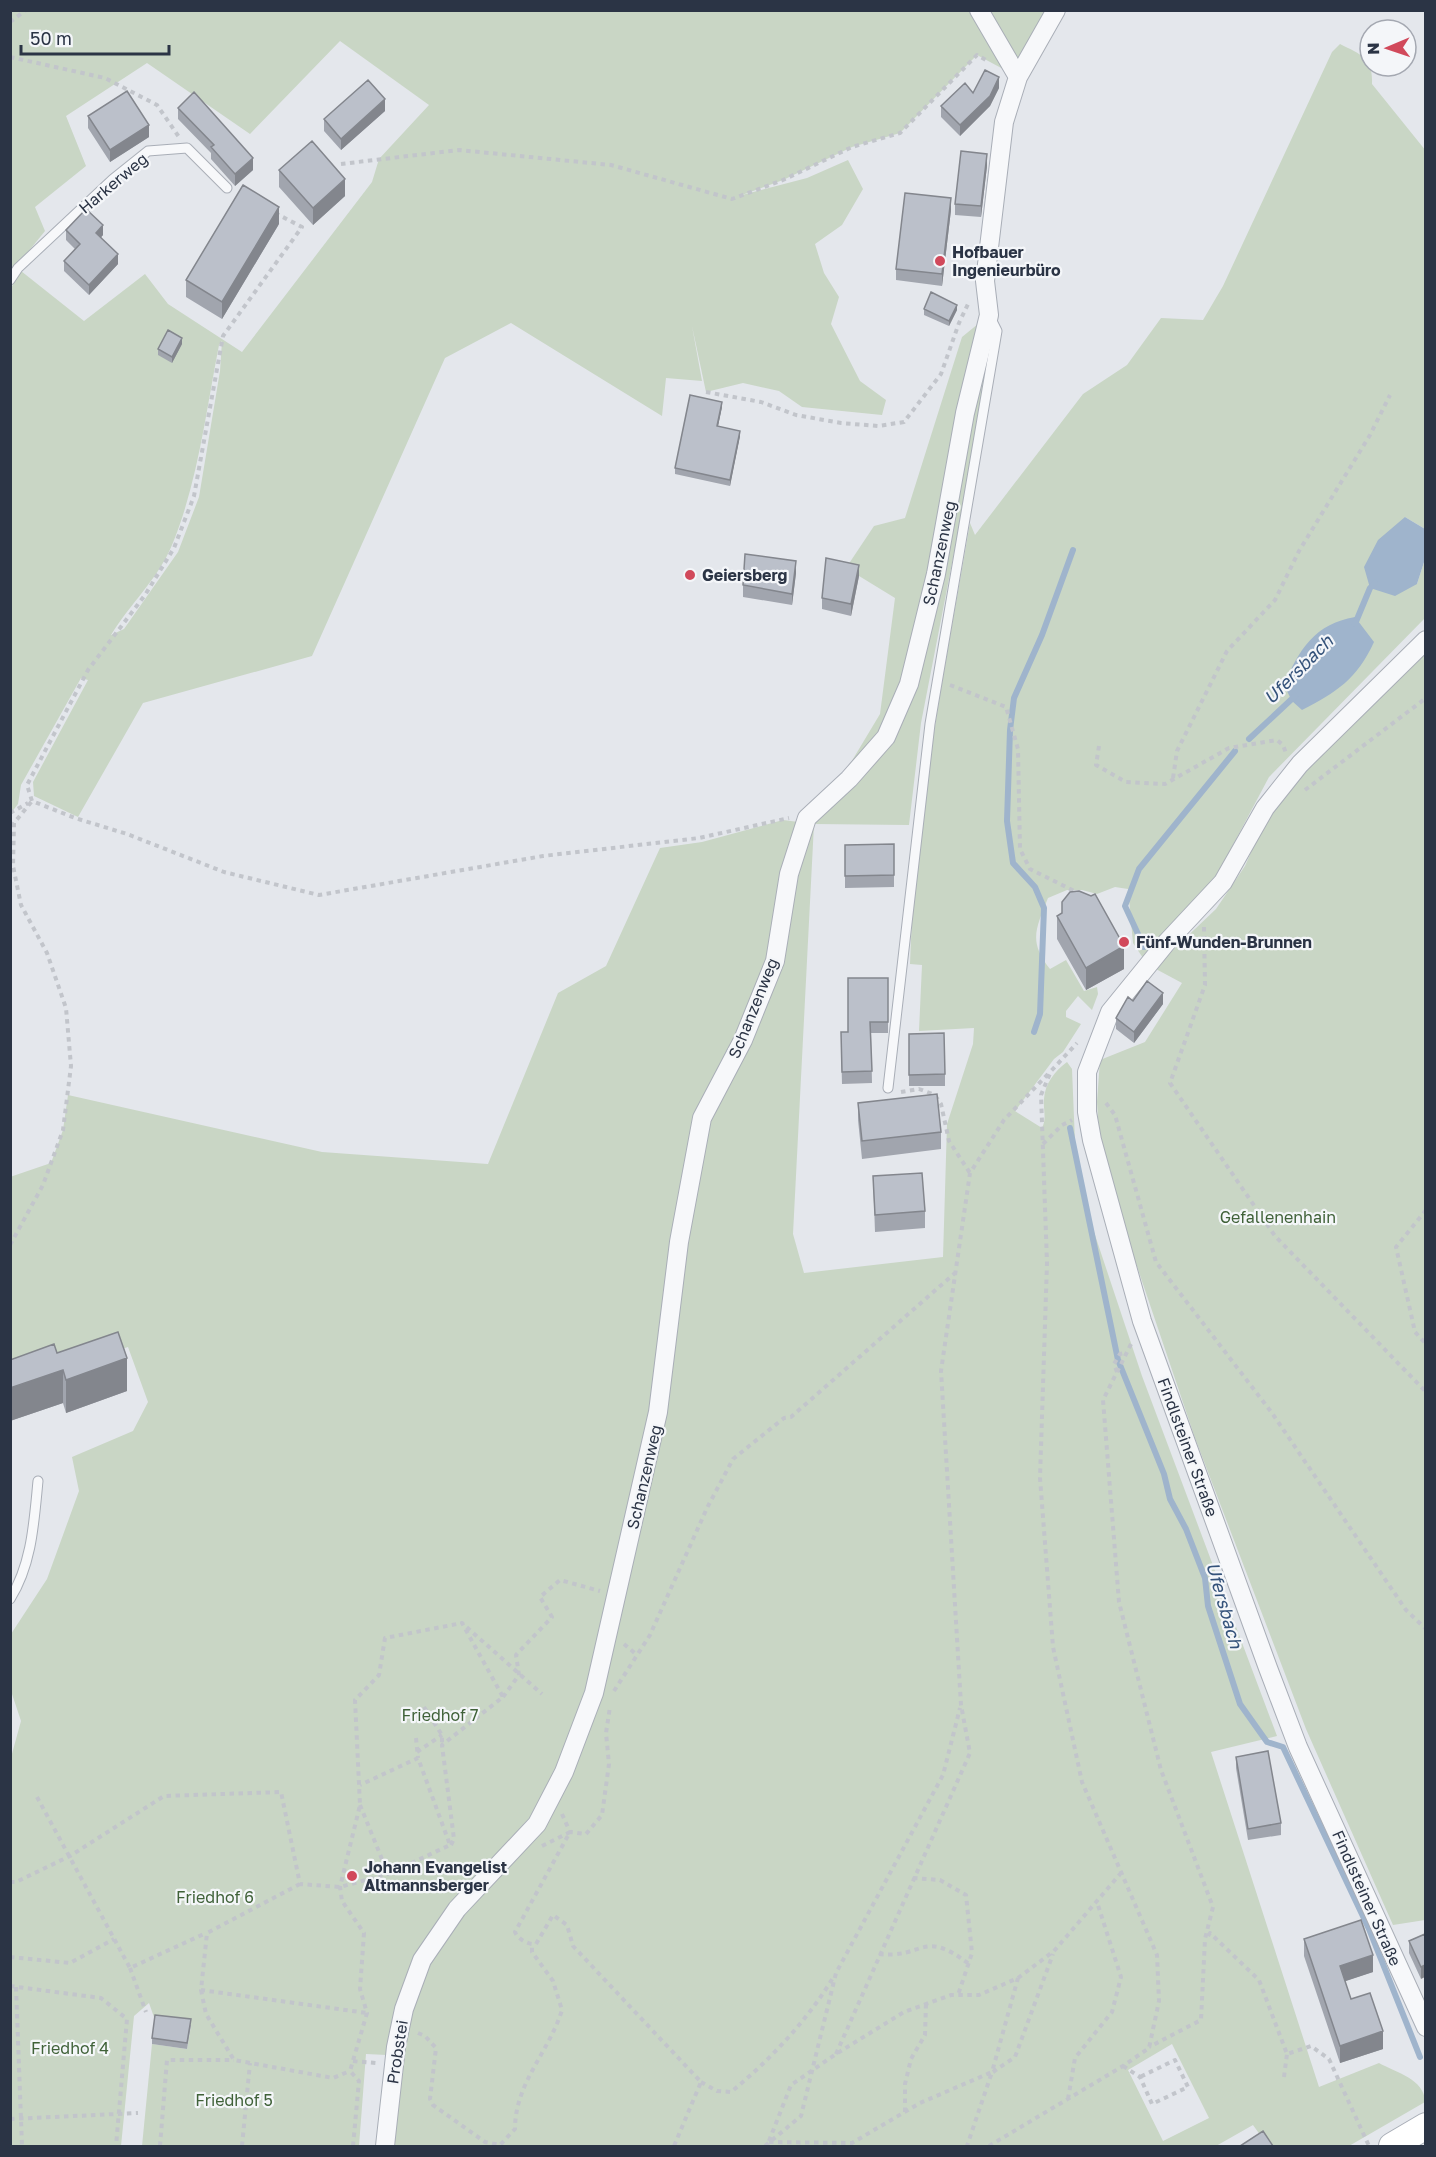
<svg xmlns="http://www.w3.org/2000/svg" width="1436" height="2157" font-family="'Golos Text',sans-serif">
	<rect width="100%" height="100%" fill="#e4e7ec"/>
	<path fill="#c9d6c5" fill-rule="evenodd" d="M11,11H976L1018,77L977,55L900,133L852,147L783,180L742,195L807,178L848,160L863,189L842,225L815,244L824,273L839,297L831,324L860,381L886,400L882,415L802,407L779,391L743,383L706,392L692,326L702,381L666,378L662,416L511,323L445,358L312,656L143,703L78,817L34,796L33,782L88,680L81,678L21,785L18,804L11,813V288L21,271L84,321L145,274L168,304L242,352L372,182L379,159L429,105L340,41L250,134L147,63L66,116L86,166L35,207L45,231L11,273ZM222,341L220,371L199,497L178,552L124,629L111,635C129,605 158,579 172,545C198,482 206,411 219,345Z
		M981,11H1057L1020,77Z
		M1340,44C1362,55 1373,58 1372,84L1426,151L1425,529L1405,517L1417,584L1425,559V618L1269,777L1216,877L1143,958L1133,943L1128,889L1115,887L1097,894L1082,890H1067L1048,898C1036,928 1028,942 1050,969L1066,960L1084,991L1097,987L1098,994L1092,1010L1078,996L1066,1011V1017L1081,1024L1063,1052L1054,1059L1015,1111L1042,1128C1047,1118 1043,1110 1044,1099C1045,1083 1055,1071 1067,1062L1072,1069L1075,1142L1091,1223L1142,1376L1277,1736L1211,1752L1319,2087L1379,2063C1395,2072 1425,2079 1425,2102L1349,2146H1268L1253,2125L1216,2146H380L387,2055L366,2054L359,2146H142L152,2044L187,2049L191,2026L155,2020L149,2003L134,2016L121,2146H11L10,1761L21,1721L11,1691V1634L47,1579L79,1491L72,1457L133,1431L148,1402L128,1347L11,1384L10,1177L51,1163L63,1130L68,1095L322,1152L488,1164L558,993L606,966L660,848L702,842L783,820L814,824L880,714L895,598L846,568L874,526L905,518L962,337L989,315L997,331L921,723L909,825L814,824L793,1234L804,1273L943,1257L947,1124L973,1044L974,1028L919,1031L922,965L910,964C915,815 945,669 970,523L975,535L1083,394L1127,365L1161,318L1203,320L1223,286L1332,52ZM1172,2044L1209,2118L1163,2141L1128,2070Z
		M1425,648V1920L1393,1925L1306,1729L1195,1438L1120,1216L1099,1133L1097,1102L1100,1060L1145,1042L1182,983L1154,968L1216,909L1245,866L1259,834L1290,786Z"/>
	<path fill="#9fb4cc" d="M1405,517L1425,529V559L1417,584L1395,596L1370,588L1364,567L1378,540Z
		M1355,617L1374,642C1357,679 1337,692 1302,710L1292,701L1284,685C1299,649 1315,624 1355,617Z"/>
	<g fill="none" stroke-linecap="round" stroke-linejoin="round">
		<path stroke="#9fb4cc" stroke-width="6" d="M1355,624L1370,588L1375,583
			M1249,739L1295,696
			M1144,947L1125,906L1139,869L1235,751
			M1034,1032L1040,1014L1044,908L1035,887L1013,863L1007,821L1010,730L1014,698L1042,635L1073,550
			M1070,1128L1118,1360L1164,1474L1170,1499L1186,1529L1205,1578L1208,1606L1240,1704L1267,1742L1283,1747L1369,1929L1420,2057"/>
		<g stroke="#a9aeb7" stroke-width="11">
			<path id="lane" d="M10,280L18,268L113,179L148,151L187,148L227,188
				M888,1088L930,724L997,331L990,317
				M10,1599C32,1564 34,1522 38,1481"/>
		</g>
		<g stroke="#a9aeb7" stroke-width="20">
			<path id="street" d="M979,10L1018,77
				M1426,640L1300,764L1265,808L1223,882L1166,943L1110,1012L1087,1072V1112L1092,1140L1142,1321L1268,1668L1298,1747L1426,2027
				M385,2146L396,2047L404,2009L422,1960L457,1909L537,1824L564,1772L594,1693L658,1412L679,1242L702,1118L743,1040L775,961L789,874L807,818L849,779L886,737L909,684L936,574L965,413L989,315L985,281L1004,122L1018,77L1056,10"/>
		</g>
		<g stroke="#a9aeb7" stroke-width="28">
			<path id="secondary" d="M1392,2146L1426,2126"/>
		</g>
		<path stroke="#c2c5cb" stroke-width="4" stroke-dasharray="4.5 4.5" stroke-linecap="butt" d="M10,22L26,10
			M10,57L105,78L157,105L179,137
			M341,164L459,150L611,165L732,199L783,180L852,147L900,133L977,55L986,60
			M275,213L302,227L223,336L194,496L174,548L145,595L88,670L27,785L32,801L75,818L127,834L224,872L319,895L543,856L699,838L789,818
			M706,392L761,402L796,415L841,423L878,426L904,422L941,374L959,323L968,304
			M950,685L1006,707L1018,749L1020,849L1030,869L1078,893
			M1099,746L1096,765L1126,782L1165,784L1229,748L1277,740L1283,745L1286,753
			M1173,778L1177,751L1227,651L1275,600L1299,551L1370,435L1390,395
			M1305,790L1426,698
			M10,813L28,803
			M1204,927L1205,985L1170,1083L1275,1236L1426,1392
			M901,1092L919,1089L935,1095L941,1104L949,1141L970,1173
			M1106,1103L1115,1115L1156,1262L1272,1413L1406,1610L1426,1629
			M1043,1144L1062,1125L1072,1120
			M1426,1210L1396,1247L1415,1332L1426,1344
			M10,1245L43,1185L63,1130L71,1066L66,1008L47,953L21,905L13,866L14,823L32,801
			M1131,1344L1103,1400L1119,1602L1161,1770L1213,1907L1205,1939L1201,2020L1149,2047
			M1117,1372L1114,1364L1120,1354L1125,1353
			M624,1644L637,1655
			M614,1691L650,1635L707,1508L733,1459L784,1418L791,1417L955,1273
			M503,1697L519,1675L516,1655L552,1617L540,1597L560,1580L600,1591
			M424,1707L442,1735V1744
			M416,1738L418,1758
			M417,1752L442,1735
			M37,1797L130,1968L206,1933
			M360,1805L388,1874
			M562,1814L570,1832L586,1834L602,1815L609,1764L606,1733L610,1707
			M451,1845L454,1839L442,1745L503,1697L462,1623L542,1694
			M542,1846L570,1832L515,1932C518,1939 528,1945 536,1944L553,1915L567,1925L573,1946L701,2082L674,2146
			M913,1878L940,1880L966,1895L972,1953L958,1995
			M10,1882H16L70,1856L164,1796L281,1792L300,1884L340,1887L388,1874L450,1845L418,1758L360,1785
			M300,1884L207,1933L201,1990L367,2013
			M1208,1936L1210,1933L1259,1980L1287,2054L1311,2046L1329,2059L1369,2146
			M879,1954C924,1959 922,1928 969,1964
			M10,1957L70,1963L114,1939
			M130,1968L146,2012
			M1018,1978L1054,1951L1121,1873
			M10,1986L101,1998L127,2019L116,2146
			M16,1987L22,2146
			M201,1990L206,2014L234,2060L333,2078L350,2071
			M418,2033L425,2036L436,2048L430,2099L433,2105L485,2142L500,2145L515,2129C515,2083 549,2052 562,2010L553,1981L532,1952V1945
			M836,2054L970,1753L961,1705L941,1371L970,1173L1004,1120L1048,1074
			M353,2061L376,2063
			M1123,2066L1140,2077L1152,2104L1188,2087L1175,2060L1140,2077
			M993,2072L1015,2057L1053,1954
			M1284,2077L1287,2054
			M701,2082L717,2091L731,2092C770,2060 808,2020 834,1976
			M1068,2099L1075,2058L1112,2012L1121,1977L1097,1902
			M905,2112V2084L911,2059L925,2035L926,2004
			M10,2119L138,2113
			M769,2141L791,2085L836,2054L904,2012L951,1995H979L1018,1978L992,2072
			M769,2142L852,2143L920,2103L992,2072L967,2146
			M160,2146L167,2060H234
			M242,2146L250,2063
			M353,2146L359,2081L350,2071L367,2013L360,1989L364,1933L342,1901L340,1887L360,1805L355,1700L379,1675L385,1638L462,1623
			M765,2146L801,2116L836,1973L943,1775L960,1708
			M989,2146L1123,2066L1149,2048L1159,2001L1157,1955L1082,1782L1053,1647L1040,1478L1047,1263L1041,1095L1051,1071L1077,1043"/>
		<use href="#lane" stroke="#f7f8fa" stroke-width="9"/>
		<use href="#street" stroke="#f7f8fa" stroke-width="18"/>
		<use href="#secondary" stroke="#fff" stroke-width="26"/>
	</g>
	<path fill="#a1a5ae" d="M999,88L990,106L960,136L941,117V106L973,93Z
		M178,108L253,170L235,186L211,159V153L178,119Z
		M385,111L341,150L324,131V119Z
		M88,116L149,137L110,162L88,128Z
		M987,166L981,217L955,215V204Z
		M279,170L345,196L313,225L279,187Z
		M951,210L942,286L896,280V269Z
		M279,224L222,319L186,297V280Z
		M66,230L103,235L101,237L118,264L89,295L64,271V261L75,249L66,240Z
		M924,309L957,310L949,326L924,315Z
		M182,344L172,363L158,355V349Z
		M722,407L718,426L740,436L730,486L675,474V468Z
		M796,573L792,605L743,597V585Z
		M859,576L851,616L822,609V598Z
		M894,844V887L845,888V845Z
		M1057,916L1124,969L1086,990L1057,939Z
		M888,978V1033H871L872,1083L842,1084L841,1044L848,1032Z
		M1133,1001L1163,1004L1134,1043L1116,1029V1018Z
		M945,1074V1086H909V1075Z
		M858,1103L941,1132V1149L862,1159L858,1120Z
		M873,1176L925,1211V1228L875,1232Z
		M57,1353L127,1391L66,1413L63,1403L10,1421V1360Z
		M1236,1757L1281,1823V1835L1248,1840L1236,1768Z
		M1425,1934L1421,1979L1409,1953V1941Z
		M1304,1939L1373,1972L1345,1981L1351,1999L1383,2049L1340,2063L1304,1956Z
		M191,2025L187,2049L152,2044V2038Z"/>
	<path fill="#83868d" d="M999,77V88L990,106L960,136V125Z
		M385,99V111L341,150V139Z
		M149,125V137L110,162V150Z
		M987,154V166L981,217V206Z
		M253,158V170L235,186V174Z
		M345,179V196L313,225V208Z
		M951,198V210L942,286V274Z
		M279,207V224L222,319V302Z
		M103,225V235L96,243V233Z
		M118,254V264L89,295V285Z
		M957,305V310L949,326V321Z
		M182,338V344L172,363V357Z
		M722,402V407L717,431V426Z
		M740,431V436L730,486V480Z
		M796,561V573L792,605V594Z
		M859,565V576L851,616V604Z
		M1124,946V969L1086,990V968Z
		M1163,993V1004L1134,1043V1032Z
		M127,1358V1391L66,1413V1380Z
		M63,1370V1403L10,1421V1388Z
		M1373,1955V1972L1340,1983V1966Z
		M1425,1965V1977L1421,1979V1967Z
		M1383,2031V2049L1340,2063V2046Z"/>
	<path fill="#bbc0ca" stroke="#83868d" stroke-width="1.5" d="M985,70L999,77L990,96L960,125L941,106L965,83L973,93Z
		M368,80L385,99L341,139L324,119Z
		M127,91L149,125L110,150L88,116Z
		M194,92L253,158L235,174L211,147L214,145L178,108Z
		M312,141L345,179L313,208L279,170Z
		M961,151L987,154L981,206L955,204Z
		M243,185L279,207L222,302L186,280Z
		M905,193L951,198L942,274L896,269Z
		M86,209L103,225L96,233L118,254L89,285L64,261L80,244L66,230Z
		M931,292L957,305L949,321L924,309Z
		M168,330L182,338L172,357L158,349Z
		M690,395L722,402L717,426L740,431L730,480L675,468Z
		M745,554L796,561L792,594L743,585Z
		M826,558L859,565L851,604L822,598Z
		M894,844V875L845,876V845Z
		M1079,891L1091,896L1095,894L1124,946L1086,968L1057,916L1062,913V902L1070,892Z
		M848,978H888V1022H870L872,1071L842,1072L841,1032H848Z
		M1147,981L1163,993L1134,1032L1116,1018L1128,997L1133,1001Z
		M944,1033L945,1074L909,1075V1034Z
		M937,1094L941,1132L862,1141L858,1103Z
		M922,1173L925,1211L875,1215L873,1176Z
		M118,1332L127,1358L66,1380L63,1370L10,1388V1360L54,1344L57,1353Z
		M1268,1751L1281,1823L1248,1829L1236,1757Z
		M1361,1920L1373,1955L1340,1966L1351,1999L1370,1993L1383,2031L1340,2046L1304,1939Z
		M1425,1934V1965L1421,1967L1409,1941Z
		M155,2015L191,2019L187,2043L152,2038Z
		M1263,2131L1273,2146H1240Z"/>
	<g fill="#d1495b" stroke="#f4f6f9" stroke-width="2">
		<circle cx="940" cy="261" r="6"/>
		<circle cx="690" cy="575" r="6"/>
		<circle cx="1124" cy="942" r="6"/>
		<circle cx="352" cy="1876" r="6"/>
	</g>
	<g text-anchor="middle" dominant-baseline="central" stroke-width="4.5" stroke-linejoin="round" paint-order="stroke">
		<g font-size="16" fill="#2b3445" stroke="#f4f6f9">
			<text transform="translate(113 183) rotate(-40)">Harkerweg</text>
			<text transform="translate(939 553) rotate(-78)">Schanzenweg</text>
			<text transform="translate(753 1008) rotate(-68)">Schanzenweg</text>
			<text transform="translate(1188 1447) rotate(70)">Findlsteiner Straße</text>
			<text transform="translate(644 1477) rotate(-77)">Schanzenweg</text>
			<text transform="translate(1367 1898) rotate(66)">Findlsteiner Straße</text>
			<text transform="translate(397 2052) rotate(-81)">Probstei</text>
		</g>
		<g font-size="16" font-weight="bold" fill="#2b3445" stroke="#f4f6f9" text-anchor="start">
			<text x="952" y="252">Hofbauer<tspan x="952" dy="18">Ingenieurbüro</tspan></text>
			<text x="702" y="575">Geiersberg</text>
			<text x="1136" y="942">Fünf-Wunden-Brunnen</text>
			<text x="364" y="1867">Johann Evangelist<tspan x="364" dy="18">Altmannsberger</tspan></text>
		</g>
		<g font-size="16" fill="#3f6138" stroke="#f4f6f9">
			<text x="1278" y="1217">Gefallenenhain</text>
			<text x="440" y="1715">Friedhof 7</text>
			<text x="215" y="1897">Friedhof 6</text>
			<text x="70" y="2048">Friedhof 4</text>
			<text x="234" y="2100">Friedhof 5</text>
		</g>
		<g font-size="18" font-style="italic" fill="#34527a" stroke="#f4f6f9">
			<text transform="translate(1298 669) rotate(-45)">Ufersbach</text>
			<text transform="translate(1225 1605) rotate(74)">Ufersbach</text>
		</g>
	</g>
	<rect width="1436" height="2157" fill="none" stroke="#2b3445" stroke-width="24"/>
	<g transform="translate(1388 48) rotate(268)"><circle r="28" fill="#f4f6f9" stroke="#a4a8b1" stroke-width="1.5"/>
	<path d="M0-4.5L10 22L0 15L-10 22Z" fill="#d1495b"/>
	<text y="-9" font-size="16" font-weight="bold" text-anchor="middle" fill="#2b3445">N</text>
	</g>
	<path d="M21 45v9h148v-9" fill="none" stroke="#2b3445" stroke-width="3"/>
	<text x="30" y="45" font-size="18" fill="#2b3445" stroke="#f4f6f9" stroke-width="4.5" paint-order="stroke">50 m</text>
</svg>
